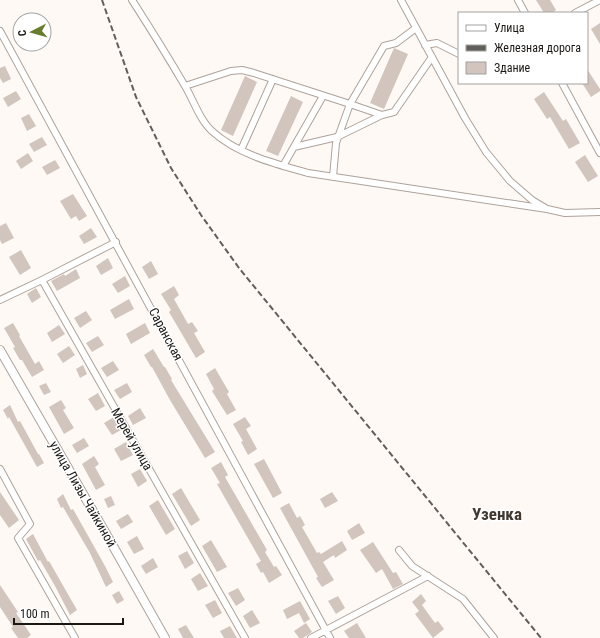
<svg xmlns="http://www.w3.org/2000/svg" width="600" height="638" font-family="'Roboto Condensed',sans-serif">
	<rect width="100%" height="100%" fill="#fef9f5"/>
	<path fill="#d1c5bd" d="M536,0H550L556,10L552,13H544Z
		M600,23V44L591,29Z
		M394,48L408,54L384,109L370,103Z
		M5,66L11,79L3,83L0,78V68Z
		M587,69L600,89V91L591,97L582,83H587Z
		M245,76L257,82L233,136L221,130Z
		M16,91L21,99L8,107L3,98Z
		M544,92L563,121L566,119L580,143L569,149L550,117L547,119L534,99Z
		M291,96L303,102L278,156L266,151Z
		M29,114L36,126L27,131L21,118Z
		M42,137L47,145L34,152L29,144Z
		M28,153L33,161L21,169L16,161Z
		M585,155L598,176L588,182L575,162Z
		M55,160L60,168L47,175L42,167Z
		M73,194L87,216L79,221L76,216L71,219L60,201Z
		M6,223L14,238L2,244L0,240V226Z
		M91,228L97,237L84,244L79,236Z
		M21,250L31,268L20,275L9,257Z
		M108,258L113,268L101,275L96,266Z
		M151,261L158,274L149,279L142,267Z
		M76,269L80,278L57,291L51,281L64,274L65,276Z
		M125,276L130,286L118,293L112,284Z
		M174,286L179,295L174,299L188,324L192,322L198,331L194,333L205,352L196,358L169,312L171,310L161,294Z
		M36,288L41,297L32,303L27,294Z
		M129,299L134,309L115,319L110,310Z
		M86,311L92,320L80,328L74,318Z
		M13,323L20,335L19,336L35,364L39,361L44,370L32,377L22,360H20L13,348L15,347L4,328Z
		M145,323L150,333L131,344L126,334Z
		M59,325L65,334L52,342L47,333Z
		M98,336L104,345L92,352L86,343Z
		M69,346L75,355L63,363L57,354Z
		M153,349L164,367H165L172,379L171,380L215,452L205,458L170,400L152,367H151L144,355Z
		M113,361L119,370L107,377L101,368Z
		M83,365L87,374L80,378L76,369Z
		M215,368L229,392L227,394L236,410L227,415L212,391L214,389L206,374Z
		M46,383L51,392L44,395L39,386Z
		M127,383L132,392L120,399L114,390Z
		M98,393L105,406L96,411L88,399Z
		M61,400L66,408L63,410L74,428L64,434L49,407Z
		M10,405L18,422L20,421L38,454H39L44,463L37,467L9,417L8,419L3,410Z
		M140,408L146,418L133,425L128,416Z
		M114,417L121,430L112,435L104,423Z
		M245,417L251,426L246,429L257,449L248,455L241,442L243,441L233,424Z
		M84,438L89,446L77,453L72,445Z
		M126,442L133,455L121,461L114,449Z
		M94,456L99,464L95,467L105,485L96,490L82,464Z
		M264,459L282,493L273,498L254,464Z
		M221,462L228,475L225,477L267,550L265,552L274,567L276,566L282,575L269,583L263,572L261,573L256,564L261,561L217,484L220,483L211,468Z
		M140,469L147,481L138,487L131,474Z
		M181,488L200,520L191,526L172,494Z
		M0,492L19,520L9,528L0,515Z
		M332,492L338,501L325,508L320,499Z
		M63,494L71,510L73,509L105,566L113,582L106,587L90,553L63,507L61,508L57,499Z
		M111,496L115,505L108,508L104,499Z
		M158,500L175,529L166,535L149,506Z
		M289,503L297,518L300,516L305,525L302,527L317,553L319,552L321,554L342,541L347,550L335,558L334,555L323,562L334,580L322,587L316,578L318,577L280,508Z
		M128,514L133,522L121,529L116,521Z
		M359,523L365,533L352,540L347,531Z
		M33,534L48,562L49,561L77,610L70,615L55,586L40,560L38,561L26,539Z
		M137,536L144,549L134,554L127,542Z
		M211,540L227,567L217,572L202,546Z
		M373,542L393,573L396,572L403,584L393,589L382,569L376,573L360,550Z
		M187,551L194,563L185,569L178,556Z
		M153,558L158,567L146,574L141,566Z
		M200,573L208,586L198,591L191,579Z
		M0,585L18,612L16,613L31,635L27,638H18L11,628L13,627L0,607Z
		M238,588L245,600L236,606L228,593Z
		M119,591L124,600L117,604L112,595Z
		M421,594L426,601L422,605L435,623L438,621L444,629L433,638L415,614L419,611L412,602Z
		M338,596L345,608L336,614L328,601Z
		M215,600L222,613L213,618L205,605Z
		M300,601L310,619L304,623L299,613L287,619L283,610Z
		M252,610L260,623L250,628L243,616Z
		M306,623L312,632L303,638H299L294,631Z
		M357,623L366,638H349L344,631Z
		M186,625L194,638H183L178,629Z
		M230,626L237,638H224L220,631Z"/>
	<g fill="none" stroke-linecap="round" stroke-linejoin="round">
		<g stroke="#aea29b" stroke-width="8">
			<path id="minor" d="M132,0C150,28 168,57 185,86C194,101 200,121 213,132C239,155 276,164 308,173L547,209
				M401,0L465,118L486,152L510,181L532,200L547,209L565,213L600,212
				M518,0L525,13
				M575,13L600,0
				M0,31L330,638
				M425,45L437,43L459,54
				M562,83L600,153
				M185,86L231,71L242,70L254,73L350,104L384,46L396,43L416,28
				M294,147L337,137L382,115
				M241,150L273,79
				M283,166L323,96
				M333,177L336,143L350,104L382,115L394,112L432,57
				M42,280L116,242
				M0,300L42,280L245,638
				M0,469L30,524L18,538L75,638
				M399,550L412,566L463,599L494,638
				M311,638L428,576"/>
		</g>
		<g stroke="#aea29b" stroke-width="10">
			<path id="tertiary" d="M0,350L113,546L165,638"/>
		</g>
		<use href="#minor" stroke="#fff" stroke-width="6"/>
		<use href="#tertiary" stroke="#fff" stroke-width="8"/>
		<path stroke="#625e5a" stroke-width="2" stroke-dasharray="6 3" stroke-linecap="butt" d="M102,0L136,97L171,168L201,215L239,268L541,638"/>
	</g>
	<g text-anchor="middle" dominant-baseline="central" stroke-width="3" stroke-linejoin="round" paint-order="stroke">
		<g font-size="13" fill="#1a1613" stroke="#fff">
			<text transform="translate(166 334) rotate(62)">Саранская</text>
			<text transform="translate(132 439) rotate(60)">Мерей улица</text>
			<text transform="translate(83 494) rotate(60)">улица Лизы Чайкиной</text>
		</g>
		<g font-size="17" font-weight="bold" fill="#413832" stroke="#fff">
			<text x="497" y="514">Узенка</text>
		</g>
	</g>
	<rect x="458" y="12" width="130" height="72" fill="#ffffff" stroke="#a3a2a1"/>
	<rect x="466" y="25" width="20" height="6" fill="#ffffff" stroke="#a3a2a1"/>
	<text x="494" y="32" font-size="12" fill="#1a1613">Улица</text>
	<rect x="466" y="45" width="20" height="6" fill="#625e5a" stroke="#a3a2a1"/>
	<text x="494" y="52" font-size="12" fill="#1a1613">Железная дорога</text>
	<rect x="466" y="62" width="20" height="12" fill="#d1c5bd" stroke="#a3a2a1"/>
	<text x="494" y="72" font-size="12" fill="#1a1613">Здание</text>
	<g transform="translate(32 32) rotate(264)"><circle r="19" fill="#ffffff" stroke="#a3a2a1"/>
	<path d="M0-3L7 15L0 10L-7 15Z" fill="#677c2d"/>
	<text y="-6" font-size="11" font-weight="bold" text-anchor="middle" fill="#1a1613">С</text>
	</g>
	<path d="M14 618v6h109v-6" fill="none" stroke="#1a1613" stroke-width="2"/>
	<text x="20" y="618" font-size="12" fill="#1a1613" stroke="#ffffff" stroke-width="3" paint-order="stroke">100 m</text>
</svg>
